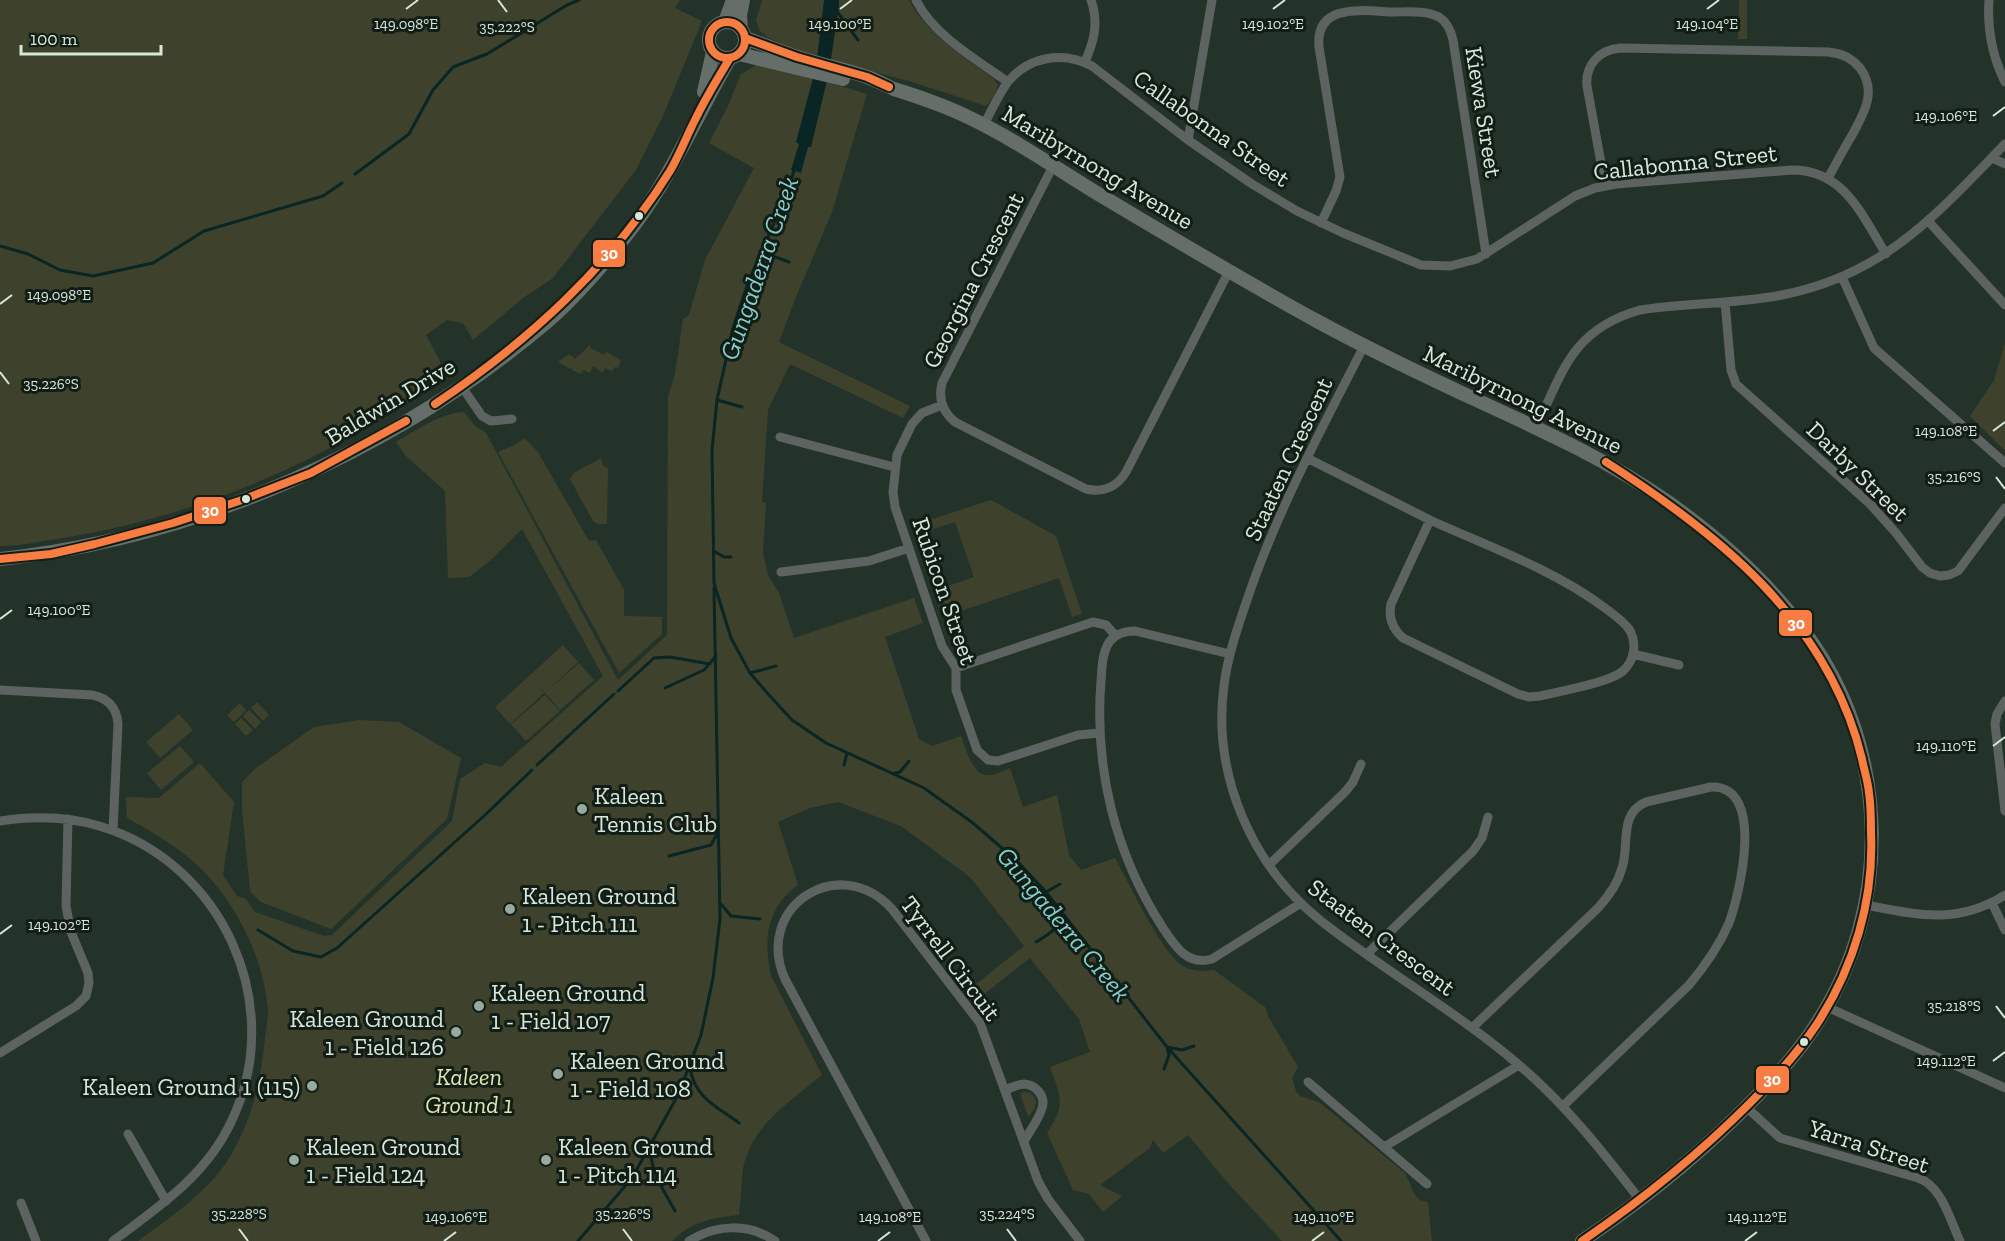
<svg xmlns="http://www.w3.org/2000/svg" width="2005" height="1241" font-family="'Zilla Slab',serif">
	<rect width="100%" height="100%" fill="#243329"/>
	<path fill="#3e422c" d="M0,0H680L675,8L702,21L663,116L636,170L553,278L523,298L473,340L463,323L447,320L426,335L443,367L440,380C329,460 199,516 63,538C42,541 21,546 0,546Z
		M762,0H909C927,35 963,56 994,79L998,85C995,93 992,100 986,106L909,81L799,52L767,37L760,31L756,21Z
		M1739,0H1747V39H1738Z
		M756,65L793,72L867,94L832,212L794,302L779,342L910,406L903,418L790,364L768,410L762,502L766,503L763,552L768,575L779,593L794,638L914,598L923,623L885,637L919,739L932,746L961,736C966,749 973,779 991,775C997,774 1004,771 1010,768L1023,807L1057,795L1069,855L1081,870L1115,858C1129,883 1161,952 1183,966C1193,972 1202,971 1214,970L1266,1008L1268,1016L1298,1067L1292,1078L1296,1091L1300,1096L1319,1102L1405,1173L1415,1195L1420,1200L1428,1202L1432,1241H1282L1228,1183L1188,1135L1163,1153L1153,1140L1150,1148L1100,1185L1122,1196L1103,1212L1089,1194L1073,1190L1047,1133C1066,1104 1061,1098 1050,1067L1090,1052L1079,1019L1030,958L979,998L971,988L1024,946L970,877L901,826L838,802L810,808L778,822L798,885C767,907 763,939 771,976L822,1075C791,1101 751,1125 743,1169C741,1184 741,1200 739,1215C712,1218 692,1221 672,1241H138C168,1219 205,1194 226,1163C251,1125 261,1083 265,1038C266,1030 268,1020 268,1011C264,962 241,912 208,876C186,851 156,834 127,818L126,797L159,798L200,763L234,802L223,875L237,896L246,899L255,912L324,936L332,935L452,821L460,779L485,763L501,767L603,676L522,529L491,560L469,577L448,578L445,491L406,456L396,442C414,431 443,412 464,412L475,426L486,433L618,680L667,635L668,397L675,374L683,319L689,315L705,260L754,168L709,143L727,108L741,74Z
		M2005,343V451L1970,416L1994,380Z
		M590,345V348L604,355L606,352L621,360L618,368L615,367L612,371L605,368L603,373L593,366L590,373L583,370L581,374L572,370V367L570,369L558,362L569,354L575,359Z
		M525,438L538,452L589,541L596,540L624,590V616L662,617V634L619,673L498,452L514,445Z
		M601,458L603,466L608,468L607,524H598L593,521L570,479L574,473Z
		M991,500L1056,536L1082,614L1072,617L1059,578L943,617L934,591L974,577L955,522L915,535L914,525Z
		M563,645L578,662L545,693L535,683L544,693L510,724L495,707Z
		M579,663L594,680L560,710L545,693Z
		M545,695L560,711L526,741L511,724Z
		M257,702L269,715L263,721L251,708Z
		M240,703L246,710L234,722L227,715Z
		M249,710L261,722L255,729L243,716Z
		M179,714L193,730L160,758L146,742Z
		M241,718L253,730L246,736L235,724Z
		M359,720L399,722L461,758L447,819L331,929L261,902L250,891L242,809V782L256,768L314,727Z
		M180,746L194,762L161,790L147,773Z
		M1025,1092L1031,1093L1036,1100L1035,1108L1028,1117L1020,1093Z"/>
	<path fill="#092524" d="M824,0H839V6L829,72L811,147H808L801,173L791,170L799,144L796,142L816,67Z"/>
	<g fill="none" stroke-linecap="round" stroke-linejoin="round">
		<path stroke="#092524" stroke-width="3" d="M836,10L858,40
			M795,167L789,188L748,283L733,328L717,400L712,450L714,583L731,638L750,673L769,695L792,720L826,743L924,788L973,823L1018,862L1046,892L1167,1047L1341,1241
			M355,174L409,134L433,90L453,67L487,54L567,5L579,0
			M0,246L28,254L60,270L93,276L153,263L204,231L323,196L342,183
			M762,252L789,262
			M717,400L742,407
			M714,551L724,557H731
			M750,673L776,666
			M665,688L704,670L716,656
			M618,691L654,658L670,657L710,664
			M537,765L614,694
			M844,765L847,753
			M895,773L900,772L909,761
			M669,856L711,845L718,832
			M1046,892L1060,884
			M720,903L731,916L760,919
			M258,930L293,951L321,957L337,948L485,815L532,770
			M1036,942C1050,934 1061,928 1058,910
			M690,1068C695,1098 716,1106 739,1123
			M1164,1069L1169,1055L1167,1047L1182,1050L1194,1046
			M651,1150C650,1172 665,1192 675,1211
			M578,1241L632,1178L678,1095L701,1035L713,978L720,919L714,588"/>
		<path stroke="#5c6360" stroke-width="9" d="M916,0C933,35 977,60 1008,82
			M1989,0C1987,29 1992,56 2005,82
			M1085,62C1094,41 1099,23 1091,0
			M984,125C991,111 998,96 1007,83C1028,56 1063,51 1092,66L1188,140L1252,184L1297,211L1343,233L1421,265L1450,266L1477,259L1575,196L1595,188L1616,184L1792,170C1845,170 1862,216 1886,254
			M1188,140L1212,0
			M1992,158L2005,164
			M1053,166L942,383C938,399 943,412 955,422L1086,489C1103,493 1117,487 1126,472L1229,271
			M1605,185L1587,86C1585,65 1599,50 1620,48L1828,52C1840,53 1852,58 1860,68C1878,92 1863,115 1851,137C1843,150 1836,164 1828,178
			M1929,222L2005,305
			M1321,223L1336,191L1340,177L1319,47C1315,2 1364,11 1393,12C1407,12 1426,10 1439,17C1447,22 1451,31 1453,40L1486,254
			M1842,277L1874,348L2005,463
			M1725,302L1731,370L1736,384L1870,504L1896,533L1922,567L1930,573L1940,576L1949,575L1958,571L2005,508
			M1364,346C1322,428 1278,509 1248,597C1238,626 1228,655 1224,685C1212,774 1251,865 1321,921C1385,971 1457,1012 1519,1065C1566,1105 1603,1152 1640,1200
			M462,387L482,416L491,421L512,419
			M942,405L922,413L912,424L897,455L893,492L895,507L942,646L956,668V690L977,750L988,760L998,761L1078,735L1100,733
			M1536,428C1563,370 1573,329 1640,310C1687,303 1735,304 1782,295C1884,275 1936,215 2005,144
			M780,437L894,467
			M1307,458L1430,520L1391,604C1388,618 1393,629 1403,638L1518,694L1529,697L1540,696C1560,691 1609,683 1623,671C1635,660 1637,642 1629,629C1623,621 1613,614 1605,608C1553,569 1489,547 1430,520
			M781,572L869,561L909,548
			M1230,654L1135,631C1125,631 1116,634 1110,641C1102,652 1102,668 1101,681C1094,768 1115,854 1163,928C1175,946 1187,966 1212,959L1301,903
			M1633,654L1679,665
			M956,668L1093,622L1106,625L1116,636
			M0,690L92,695C108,698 117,708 118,724L113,830
			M2005,701L1997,714L1995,724L2005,811
			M0,821C33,816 66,816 99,826C222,862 287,1004 232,1120C207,1175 160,1206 113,1241
			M1269,865L1345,792L1353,782L1361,764
			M1992,903L2005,930
			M1866,905C1918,915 1957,925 2005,895
			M1367,954L1473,851L1482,838L1488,817
			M1827,1007L2005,1088
			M1472,1028L1598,908C1609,896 1618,883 1622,868C1630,845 1618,814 1646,802L1711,787C1766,785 1740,893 1729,923C1719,946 1705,966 1689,985L1563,1106
			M0,1053L76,1006L86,996L89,983L88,973L71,932L66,906L68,819
			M1308,1082L1427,1184
			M1005,1090C1011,1088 1018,1084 1024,1084C1036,1085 1046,1096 1042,1108C1039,1120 1029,1131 1024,1142
			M1746,1107L1780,1138L1918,1178C1942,1186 1950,1220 1960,1241
			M128,1134L166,1201
			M1384,1147L1519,1065
			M21,1203L36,1241
			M689,1241C716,1224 749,1223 775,1241
			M926,1241L785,979C753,907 839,851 892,909L980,1023L1038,1181L1048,1199L1080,1241"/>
		<path stroke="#666e6a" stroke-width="14" d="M709 40a18 18 0 1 1 36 0a18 18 0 1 1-36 0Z
			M725,22L733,0
			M741,29L740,15L743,0
			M745,38C763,44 782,52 800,58C822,65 845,69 867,77C876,80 885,85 894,89C919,97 944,105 968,117C1012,138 1053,166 1095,192C1169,236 1242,280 1317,321C1372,351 1429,378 1485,404C1548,433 1611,462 1668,502C1723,541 1777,590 1815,647C1889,758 1891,907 1819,1020C1802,1048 1780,1072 1757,1096C1704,1151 1645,1199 1582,1241
			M739,54L843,79
			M704,92L713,52
			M0,559C198,538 396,450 548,321C580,293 609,258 635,224C673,173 698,113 730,58"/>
		<g stroke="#111d15" stroke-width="12">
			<path id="bus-1" d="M709 40a18 18 0 1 1 36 0a18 18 0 1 1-36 0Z
				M745,38L797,57L867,77L889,87
				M435,404C529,341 610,267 670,171C680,154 687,135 696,118C706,97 718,78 730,58
				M0,559L51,554L95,544L173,523L242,500L311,473L406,421
				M1582,1241C1642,1200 1698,1155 1749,1104C1774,1079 1798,1053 1817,1024C1854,967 1874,900 1871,833C1871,820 1871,806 1869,793C1868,781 1864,770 1862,759C1829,622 1719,534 1606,462"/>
		</g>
		<use href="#bus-1" stroke="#f77d43" stroke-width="8"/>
	</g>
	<path fill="none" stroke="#d7e8db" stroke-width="2" d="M498,0L507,12M406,9L418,0M840,9L852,0M1273,9L1285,0M1707,9L1719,0M1993,116L2005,107M0,304L12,295M0,372L9,384M1993,431L2005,422M1996,477L2005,489M0,619L12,610M1993,746L2005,737M0,934L12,925M1996,1006L2005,1018M1993,1061L2005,1052M239,1229L248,1241M623,1229L632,1241M1007,1229L1016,1241M444,1241L456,1232M878,1241L890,1232M1312,1241L1324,1232M1745,1241L1757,1232"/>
	<g fill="#d7e8db" stroke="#111d15" stroke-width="2">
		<circle cx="639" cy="216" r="5"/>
		<circle cx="246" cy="499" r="5"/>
		<circle cx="1804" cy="1042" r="5"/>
	</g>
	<g fill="#98a99d" stroke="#111d15" stroke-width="2">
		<circle cx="582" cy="809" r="6"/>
		<circle cx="510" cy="909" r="6"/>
		<circle cx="479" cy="1006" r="6"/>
		<circle cx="456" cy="1032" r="6"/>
		<circle cx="558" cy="1074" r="6"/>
		<circle cx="312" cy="1086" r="6"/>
		<circle cx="294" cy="1160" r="6"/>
		<circle cx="546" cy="1160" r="6"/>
	</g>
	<g text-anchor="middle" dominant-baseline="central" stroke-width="6" stroke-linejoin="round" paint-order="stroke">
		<g font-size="24" fill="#d7e8db" stroke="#111d15">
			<text transform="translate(1484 112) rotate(81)">Kiewa Street</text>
			<text transform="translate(1212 128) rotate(35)">Callabonna Street</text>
			<text transform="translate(1685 162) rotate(-6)">Callabonna Street</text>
			<text transform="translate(1098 167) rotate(31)">Maribyrnong Avenue</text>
			<text transform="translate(973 280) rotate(-63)">Georgina Crescent</text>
			<text transform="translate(1523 399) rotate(26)">Maribyrnong Avenue</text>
			<text transform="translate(390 401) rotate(-31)">Baldwin Drive</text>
			<text transform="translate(1288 459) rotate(-65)">Staaten Crescent</text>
			<text transform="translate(1858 471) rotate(44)">Darby Street</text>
			<text transform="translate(945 591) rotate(71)">Rubicon Street</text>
			<text transform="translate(1382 937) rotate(37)">Staaten Crescent</text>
			<text transform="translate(951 958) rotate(53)">Tyrrell Circuit</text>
			<text transform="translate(1869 1146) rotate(18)">Yarra Street</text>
		</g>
		<g font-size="24" fill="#d7e8db" stroke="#111d15" text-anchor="start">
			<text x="594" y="795">Kaleen<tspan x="594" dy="28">Tennis Club</tspan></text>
			<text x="522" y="895">Kaleen Ground<tspan x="522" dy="28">1 - Pitch 111</tspan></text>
			<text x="491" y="992">Kaleen Ground<tspan x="491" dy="28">1 - Field 107</tspan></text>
			<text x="444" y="1018" text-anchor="end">Kaleen Ground<tspan x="444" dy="28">1 - Field 126</tspan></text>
			<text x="570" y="1060">Kaleen Ground<tspan x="570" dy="28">1 - Field 108</tspan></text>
			<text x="300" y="1086" text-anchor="end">Kaleen Ground 1 (115)</text>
			<text x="306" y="1146">Kaleen Ground<tspan x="306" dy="28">1 - Field 124</tspan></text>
			<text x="558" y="1146">Kaleen Ground<tspan x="558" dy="28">1 - Pitch 114</tspan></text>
		</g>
		<g font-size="24" font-style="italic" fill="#e2e7ae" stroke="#111d15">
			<text x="469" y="1076">Kaleen<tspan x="469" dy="28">Ground 1</tspan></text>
		</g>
		<g font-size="26" font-style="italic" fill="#84cecc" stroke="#111d15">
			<text transform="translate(759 268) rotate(-71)">Gungaderra Creek</text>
			<text transform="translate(1064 924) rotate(50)">Gungaderra Creek</text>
		</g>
	</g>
	<g font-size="15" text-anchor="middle" fill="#d7e8db" stroke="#111d15" stroke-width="6" stroke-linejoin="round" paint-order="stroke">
		<text x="840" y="29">149.100°E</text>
		<text x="406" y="29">149.098°E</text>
		<text x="1273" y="29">149.102°E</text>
		<text x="1707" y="29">149.104°E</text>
		<text x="507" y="32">35.222°S</text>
		<text x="1946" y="121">149.106°E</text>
		<text x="59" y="300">149.098°E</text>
		<text x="51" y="389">35.226°S</text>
		<text x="1946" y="436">149.108°E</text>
		<text x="1954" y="482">35.216°S</text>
		<text x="59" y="615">149.100°E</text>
		<text x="1946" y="751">149.110°E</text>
		<text x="59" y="930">149.102°E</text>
		<text x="1954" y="1011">35.218°S</text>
		<text x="1946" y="1066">149.112°E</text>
		<text x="239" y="1219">35.228°S</text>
		<text x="623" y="1219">35.226°S</text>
		<text x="1007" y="1219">35.224°S</text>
		<text x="456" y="1222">149.106°E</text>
		<text x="890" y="1222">149.108°E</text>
		<text x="1324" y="1222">149.110°E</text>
		<text x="1757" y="1222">149.112°E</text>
	</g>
	<g stroke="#111d15" stroke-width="2">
		<rect x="592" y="239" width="34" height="29" rx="6" fill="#f77d43"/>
		<rect x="193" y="496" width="34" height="29" rx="6" fill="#f77d43"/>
		<rect x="1778" y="609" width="35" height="28" rx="6" fill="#f77d43"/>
		<rect x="1755" y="1065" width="35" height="29" rx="6" fill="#f77d43"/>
	</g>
	<g font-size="16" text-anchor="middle" font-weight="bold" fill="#fff">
		<text x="609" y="259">30</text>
		<text x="210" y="516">30</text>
		<text x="1796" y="629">30</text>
		<text x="1772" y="1085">30</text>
	</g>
	<path d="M21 45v9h140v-9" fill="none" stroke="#d7e8db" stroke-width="3"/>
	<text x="30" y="45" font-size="18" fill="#d7e8db" stroke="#111d15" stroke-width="4.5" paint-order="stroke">100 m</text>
</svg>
